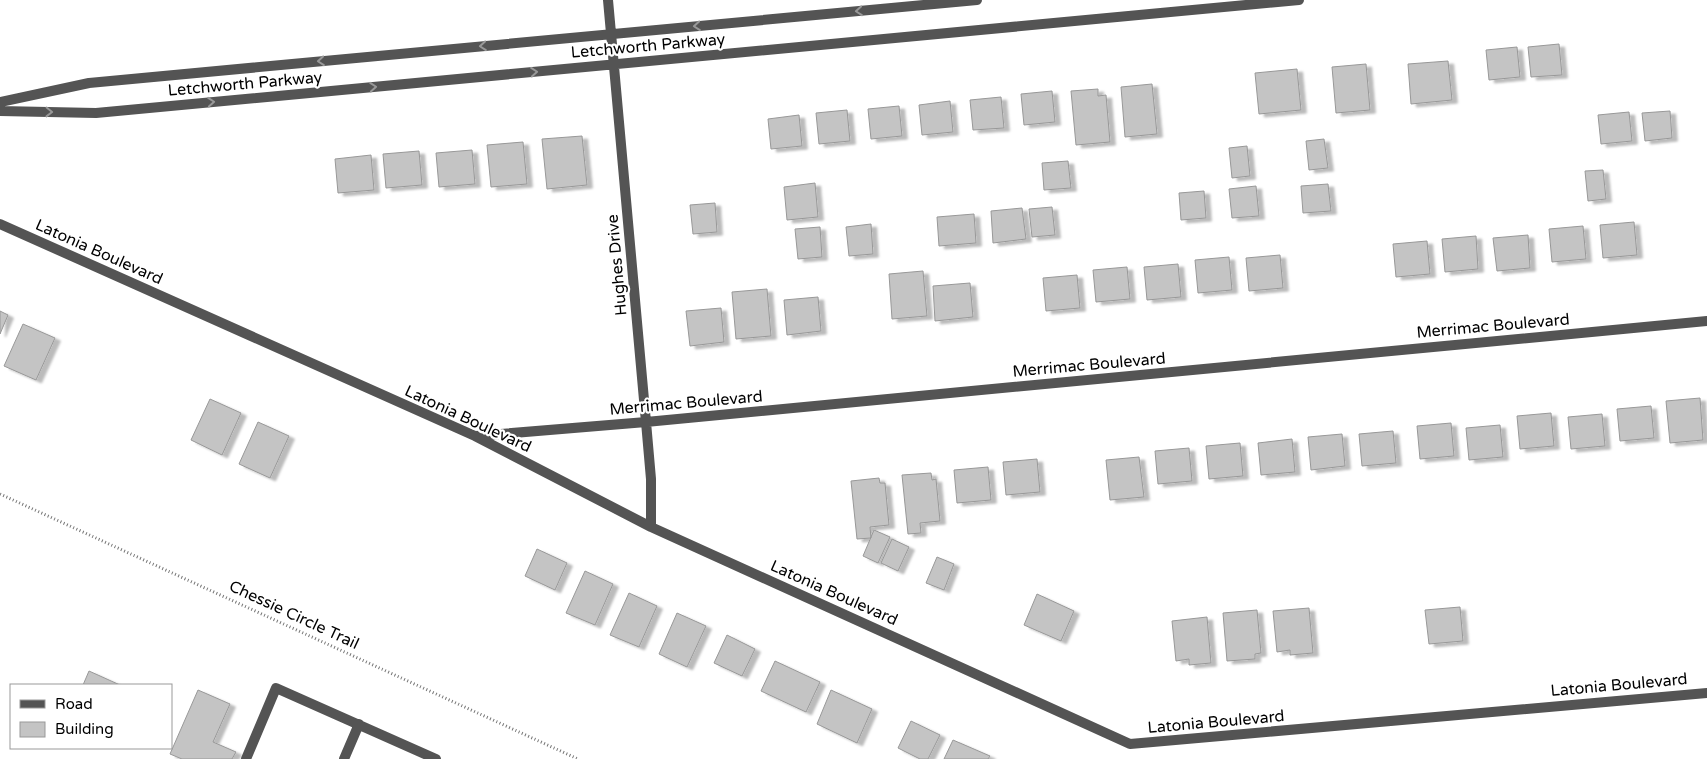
<svg xmlns="http://www.w3.org/2000/svg" width="1707" height="759" font-family="'Varela Round',sans-serif">
	<defs>
		<filter id="shadow"><feDropShadow dx="5.5" dy="3" stdDeviation="1" flood-color="#0004"/></filter>
	</defs>
	<rect width="100%" height="100%" fill="#fff"/>
	<path fill="#c4c4c4" stroke="#989898" filter="url(#shadow)" d="M1559,44L1562,75L1531,77L1528,47Z
		M1517,47L1520,77L1489,80L1486,50Z
		M1448,61L1452,100L1411,104L1408,64Z
		M1366,64L1370,110L1336,113L1332,67Z
		M1297,69L1301,110L1259,114L1255,73Z
		M1152,84L1157,134L1125,137L1121,87Z
		M1098,89V96L1106,95L1110,142L1076,145L1071,91Z
		M1052,91L1055,122L1024,125L1021,94Z
		M1001,97L1004,128L973,130L970,100Z
		M950,101L953,132L922,135L919,105Z
		M899,106L902,136L871,139L868,109Z
		M847,110L850,141L819,144L816,113Z
		M1670,111L1672,138L1645,141L1642,113Z
		M1629,112L1632,141L1601,144L1598,115Z
		M799,115L802,146L771,149L768,119Z
		M582,136L587,185L547,189L542,139Z
		M1324,139L1328,168L1309,170L1306,141Z
		M523,142L527,184L491,187L487,145Z
		M1247,146L1250,176L1232,178L1229,148Z
		M472,150L475,184L439,187L436,153Z
		M419,151L422,185L386,188L383,154Z
		M371,155L374,190L338,193L335,159Z
		M1068,161L1071,188L1044,190L1042,163Z
		M1603,170L1606,199L1588,201L1585,171Z
		M815,183L818,217L787,220L784,187Z
		M1328,184L1331,211L1303,213L1301,186Z
		M1256,186L1259,216L1232,218L1229,189Z
		M1204,191L1206,218L1181,220L1179,193Z
		M715,203L717,232L693,234L690,205Z
		M1052,207L1055,235L1032,237L1029,209Z
		M1022,208L1026,239L993,243L991,211Z
		M974,214L976,243L939,246L937,217Z
		M1634,222L1637,255L1603,258L1600,225Z
		M871,224L873,254L849,256L846,227Z
		M1583,226L1586,259L1552,262L1549,229Z
		M820,227L822,257L798,259L795,229Z
		M1528,235L1530,268L1497,271L1493,238Z
		M1476,236L1478,269L1445,272L1442,239Z
		M1427,241L1430,274L1396,277L1393,244Z
		M1280,255L1283,288L1249,291L1246,258Z
		M1229,257L1232,290L1198,293L1195,260Z
		M1178,264L1181,297L1147,300L1144,267Z
		M1127,267L1130,299L1096,302L1093,270Z
		M923,271L927,316L892,319L889,274Z
		M1077,275L1080,308L1046,311L1043,278Z
		M970,283L973,317L935,321L933,286Z
		M767,289L771,336L736,339L732,292Z
		M818,297L821,331L787,335L784,300Z
		M721,308L724,342L690,346L686,311Z
		M0,311L8,315L0,334Z
		M23,324L55,338L36,380L4,366Z
		M1700,398L1703,440L1670,443L1666,401Z
		M210,399L241,413L222,455L191,440Z
		M1651,406L1654,438L1620,441L1617,409Z
		M1551,413L1554,446L1520,449L1517,416Z
		M1602,414L1605,446L1571,449L1568,417Z
		M258,422L289,436L270,478L239,464Z
		M1451,423L1454,456L1420,459L1417,426Z
		M1500,425L1503,457L1469,460L1466,428Z
		M1393,431L1396,463L1362,466L1359,434Z
		M1342,434L1345,466L1311,470L1308,437Z
		M1292,439L1295,472L1261,475L1258,443Z
		M1240,443L1243,476L1209,479L1206,446Z
		M1189,448L1192,481L1158,484L1155,451Z
		M1139,457L1144,497L1110,500L1106,460Z
		M1037,459L1040,492L1006,495L1003,462Z
		M988,467L991,500L957,503L954,470Z
		M931,473L932,480L936,479L940,521L920,523L921,533L908,534L902,475Z
		M879,478L880,483H885L889,525L870,527L871,538L857,539L851,481Z
		M874,530L890,537L878,563L863,556Z
		M892,539L909,547L898,571L881,563Z
		M537,549L567,563L555,590L525,576Z
		M937,557L954,564L944,590L926,583Z
		M585,571L613,584L595,625L566,613Z
		M629,593L657,606L639,647L610,635Z
		M1037,594L1074,611L1061,641L1024,625Z
		M1460,607L1463,641L1429,644L1425,610Z
		M1309,608L1313,653L1290,655V650L1277,652L1273,611Z
		M1257,610L1261,653L1255,654V659L1227,661L1223,613Z
		M677,613L706,626L687,667L659,654Z
		M1207,617L1211,663L1189,665V659L1176,661L1172,621Z
		M727,635L755,649L742,676L714,663Z
		M775,661L820,682L806,712L761,691Z
		M89,671L120,685H83Z
		M198,690L230,704L213,742L236,752L232,759H182L170,754Z
		M831,690L872,709L857,743L817,724Z
		M911,721L940,735L928,759H920L898,748Z
		M953,740L990,756L988,759H944Z"/>
	<g fill="none" stroke-linecap="round" stroke-linejoin="round">
		<path stroke="#767676" stroke-width="3" stroke-dasharray="1 2.5" stroke-linecap="butt" d="M0,494L578,759"/>
		<path stroke="#545454" stroke-width="10" d="M246,759L276,688L436,759
			M344,759L359,724"/>
		<path stroke="#545454" stroke-width="10" d="M608,0L646,422L651,479V527
			M0,102L89,83L977,0
			M0,111L96,113L1299,0
			M0,224L475,436L651,527L1130,744L1707,693
			M476,436L646,422L1707,321"/>
	</g>
	<defs><path id="oneway-chevron" d="M-2-3.5L2.5 0L-2 3.5" fill="none" stroke-width="1.6" stroke-linecap="round" stroke-linejoin="round" transform="scale(1.25)"/></defs>
	<g stroke="#989898">
		<use href="#oneway-chevron" transform="translate(859 11) rotate(175)"/>
		<use href="#oneway-chevron" transform="translate(697 26) rotate(175)"/>
		<use href="#oneway-chevron" transform="translate(483 46) rotate(175)"/>
		<use href="#oneway-chevron" transform="translate(321 61) rotate(175)"/>
		<use href="#oneway-chevron" transform="translate(534 72) rotate(-5)"/>
		<use href="#oneway-chevron" transform="translate(373 87) rotate(-5)"/>
		<use href="#oneway-chevron" transform="translate(211 102) rotate(-5)"/>
		<use href="#oneway-chevron" transform="translate(49 112) rotate(1)"/>
	</g>
	<g text-anchor="middle" dominant-baseline="central" stroke-width="4.5" stroke-linejoin="round" paint-order="stroke">
		<g font-size="16" fill="#000" stroke="#fff">
			<text transform="translate(648 46) rotate(-5)">Letchworth Parkway</text>
			<text transform="translate(245 84) rotate(-5)">Letchworth Parkway</text>
			<text transform="translate(99 252) rotate(24)">Latonia Boulevard</text>
			<text transform="translate(617 265) rotate(-95)">Hughes Drive</text>
			<text transform="translate(1493 326) rotate(-5)">Merrimac Boulevard</text>
			<text transform="translate(1089 365) rotate(-5)">Merrimac Boulevard</text>
			<text transform="translate(686 403) rotate(-5)">Merrimac Boulevard</text>
			<text transform="translate(468 419) rotate(25)">Latonia Boulevard</text>
			<text transform="translate(834 593) rotate(24)">Latonia Boulevard</text>
			<text transform="translate(294 615) rotate(25)">Chessie Circle Trail</text>
			<text transform="translate(1619 685) rotate(-5)">Latonia Boulevard</text>
			<text transform="translate(1216 722) rotate(-5)">Latonia Boulevard</text>
		</g>
	</g>
	<rect x="10" y="684" width="162" height="65" fill="#ffffff" stroke="#999999"/>
	<rect x="20" y="700" width="25" height="8" fill="#545454" stroke="#999999"/>
	<text x="55" y="709" font-size="15" fill="#000000">Road</text>
	<rect x="20" y="722" width="25" height="15" fill="#c4c4c4" stroke="#999999"/>
	<text x="55" y="734" font-size="15" fill="#000000">Building</text>
</svg>
